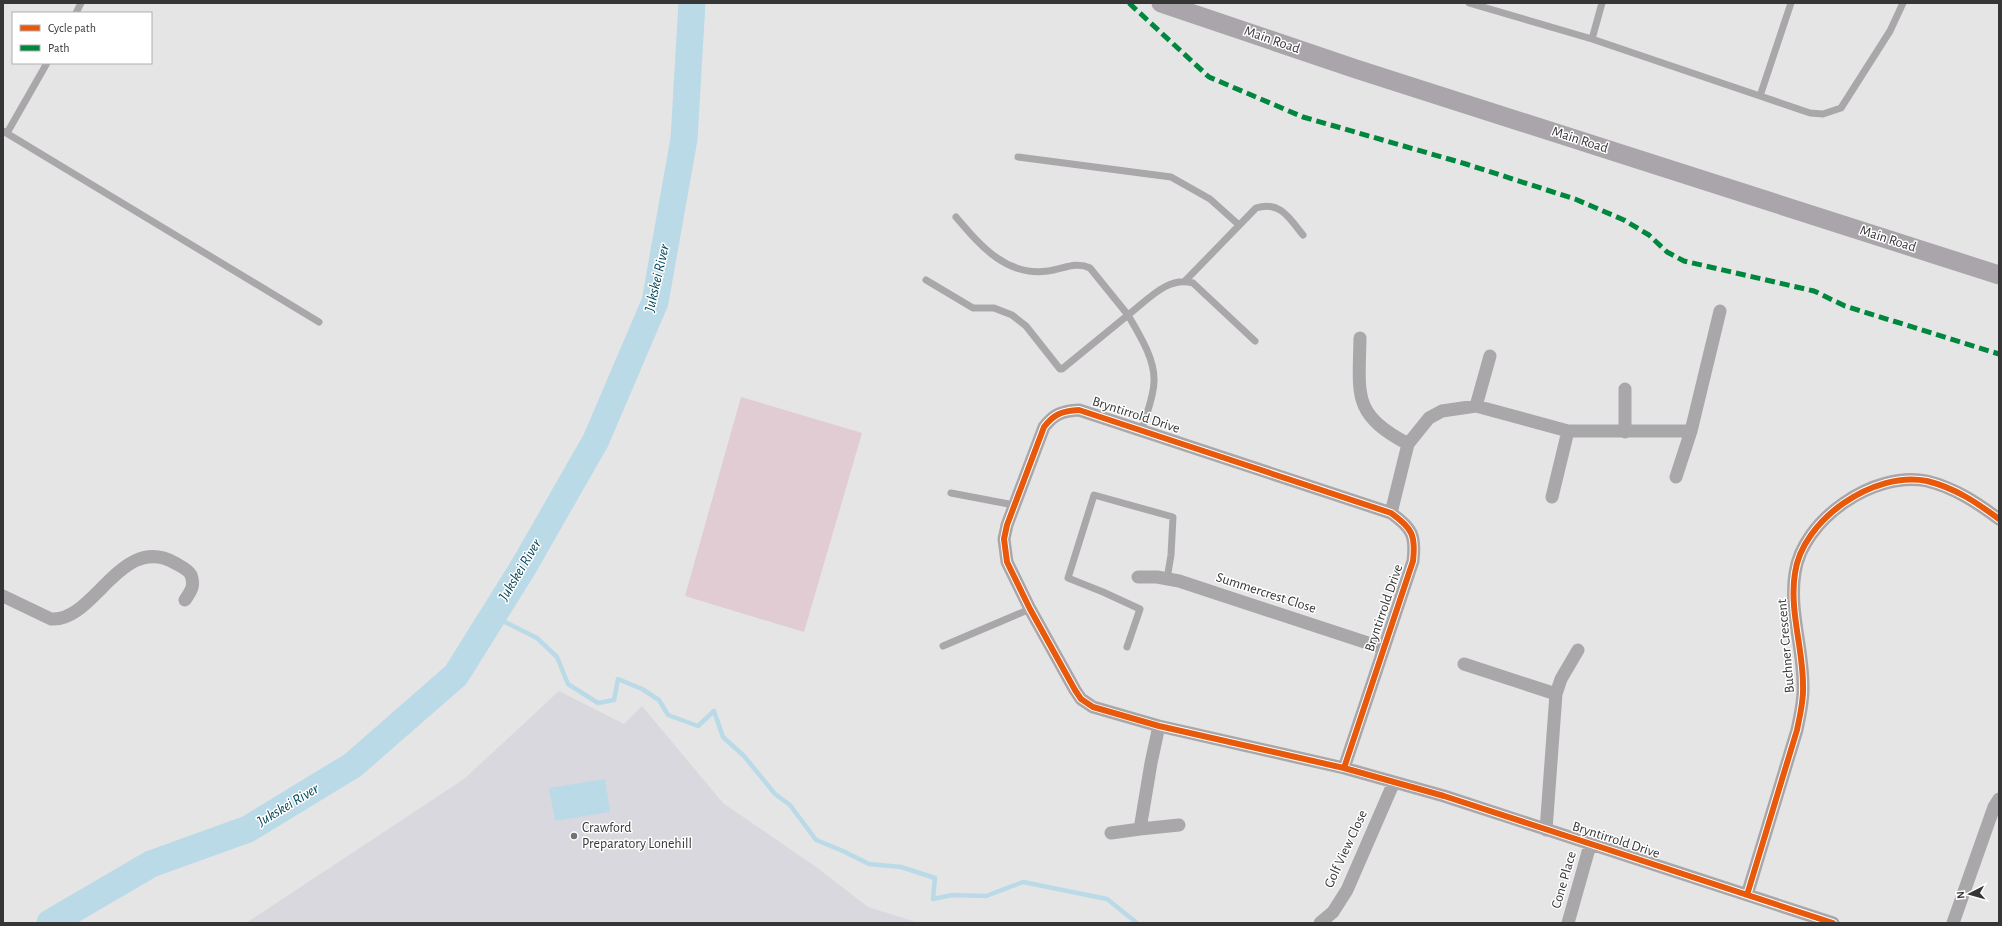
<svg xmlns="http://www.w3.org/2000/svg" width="2002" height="926" font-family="'Alegreya Sans',sans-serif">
	<rect width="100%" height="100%" fill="#e5e5e6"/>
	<path fill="#d9d8de" d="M559,691L624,724L642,706L723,803L819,869L868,907L919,923H246L464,779Z"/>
	<path fill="#e0ccd2" d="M741,397L862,433L804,632L685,596Z"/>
	<path fill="#badae7" d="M605,779L610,812L555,821L549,788Z"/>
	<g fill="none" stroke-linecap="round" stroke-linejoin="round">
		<path stroke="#badae7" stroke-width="4.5" d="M493,616L537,638L557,657L568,684L598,703L614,700L618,679L642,689L659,700L668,715L698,726L714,711L723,737L744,756L775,794L790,805L816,840L843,851L869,864L901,867L935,878L933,899L952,895L986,896L1023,882L1107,899L1137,923"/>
		<path stroke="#badae7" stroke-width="27" d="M50,923L151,864L248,829L353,765L456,675L524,566L596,440L655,302L684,139L692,3"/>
		<path stroke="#aaa7aa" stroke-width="7" d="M1469,3L1592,39L1760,96L1810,113L1823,114L1841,108L1890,31L1903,3
			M76,13L81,3
			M1592,39L1602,3
			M1760,96L1791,3
			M3,131L319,322
			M7,133L47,63
			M1018,157L1171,177L1210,199L1239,225
			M926,280L973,308H994L1012,315L1026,326L1060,369H1062L1128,315L1090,268C1076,261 1063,269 1048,271C1006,277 980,245 956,217
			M1185,281L1256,208C1280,200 1290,219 1303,235
			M1142,430C1146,414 1154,397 1154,381C1155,359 1139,334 1128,315C1148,300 1167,276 1193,283L1255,341
			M951,493L1014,505
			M943,646L1030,609
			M1127,647L1140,609L1103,592L1068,578L1094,495L1173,517L1171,555L1167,579"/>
		<path stroke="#aaa7aa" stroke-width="13" d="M1360,338C1359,396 1352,414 1408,444
			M1476,406L1490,356
			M1625,432V389
			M1676,477L1691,431L1720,311
			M1552,497L1568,431
			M1391,513L1408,444L1429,418L1442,411L1476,406L1568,431H1691
			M1138,577H1157L1179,581L1383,648
			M3,596L51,619C94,623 121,532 175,563C180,566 189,570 191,575C195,586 191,591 185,600
			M1464,664L1556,694
			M1344,768L1413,561C1416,535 1412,528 1391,513L1079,410C1062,411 1054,414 1044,427L1007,525L1004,539L1007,562L1030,609L1075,690L1081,699L1093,707L1159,726L1344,768L1444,796L1833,923
			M1140,829L1179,825
			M1546,830L1556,694L1561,679L1578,650
			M1111,833L1140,829L1151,763L1159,726
			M1747,895L1797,730C1800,715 1804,700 1803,685C1803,648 1789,610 1795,573C1802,520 1874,470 1927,481C1955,488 1976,502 1999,519
			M1320,923L1333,912L1347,890L1394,782
			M1568,923L1590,845
			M1953,923L1994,807L1999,799"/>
		<path stroke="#aaa5aa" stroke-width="19" d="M1161,3L1356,69L1999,275"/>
		<path stroke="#00873e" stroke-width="5" stroke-dasharray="10 5" stroke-linecap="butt" d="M1129,3L1209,77L1303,117L1466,164L1575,199L1624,220L1649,235L1667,252L1684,261L1814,291L1845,306L1999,354"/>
		<g stroke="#fff" stroke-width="8">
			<path id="cycleway" d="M1344,768L1413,561C1416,535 1412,528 1391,513L1079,410C1062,411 1054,414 1044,427L1007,525L1004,539L1007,562L1030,609L1075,690L1081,699L1093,707L1159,726L1344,768L1444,796L1833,923
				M1747,895L1797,730C1800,715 1804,700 1803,685C1803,648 1789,610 1795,573C1802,520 1874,470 1927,481C1955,488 1976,502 1999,519"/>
		</g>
		<use href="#cycleway" stroke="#e8590c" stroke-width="6"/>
	</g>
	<circle fill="#737374" stroke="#fff" stroke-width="1.5" cx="574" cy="836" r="4"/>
	<g text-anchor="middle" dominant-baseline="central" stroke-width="3" stroke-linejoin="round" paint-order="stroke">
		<g font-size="14" fill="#363637" stroke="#fff">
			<text transform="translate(1272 40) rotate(19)">Main Road</text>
			<text transform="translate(1580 140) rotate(18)">Main Road</text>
			<text transform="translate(1888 239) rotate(18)">Main Road</text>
			<text transform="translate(1136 415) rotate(18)">Bryntirrold Drive</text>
			<text transform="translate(1266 593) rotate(18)">Summercrest Close</text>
			<text transform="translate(1384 608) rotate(-71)">Bryntirrold Drive</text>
			<text transform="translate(1786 646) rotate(-95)">Buchner Crescent</text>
			<text transform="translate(1616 840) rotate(18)">Bryntirrold Drive</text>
			<text transform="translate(1346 849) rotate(-65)">Golf View Close</text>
			<text transform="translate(1564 880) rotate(-74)">Cone Place</text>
		</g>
		<g font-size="14" fill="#363637" stroke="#fff" text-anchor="start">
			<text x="582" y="828">Crawford<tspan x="582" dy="16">Preparatory Lonehill</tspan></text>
		</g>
		<g font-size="15" font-style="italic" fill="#024558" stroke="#fff">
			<text transform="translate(657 278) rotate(-77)">Jukskei River</text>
			<text transform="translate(520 570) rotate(-59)">Jukskei River</text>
			<text transform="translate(288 805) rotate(-31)">Jukskei River</text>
		</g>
	</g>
	<rect width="2002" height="926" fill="none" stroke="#363637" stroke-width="8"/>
	<rect x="12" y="12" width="140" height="52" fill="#ffffff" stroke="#afafaf"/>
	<rect x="20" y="25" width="20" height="6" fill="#e8590c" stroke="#afafaf"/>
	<text x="48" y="32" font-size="12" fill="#363637">Cycle path</text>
	<rect x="20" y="45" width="20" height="6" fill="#00873e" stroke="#afafaf"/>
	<text x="48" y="52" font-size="12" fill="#363637">Path</text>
	<g transform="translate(1970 894) rotate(264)" stroke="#ffffff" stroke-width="3" paint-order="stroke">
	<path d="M0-3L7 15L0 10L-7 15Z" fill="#363637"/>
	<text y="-6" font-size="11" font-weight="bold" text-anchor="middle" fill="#363637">N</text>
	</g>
</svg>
